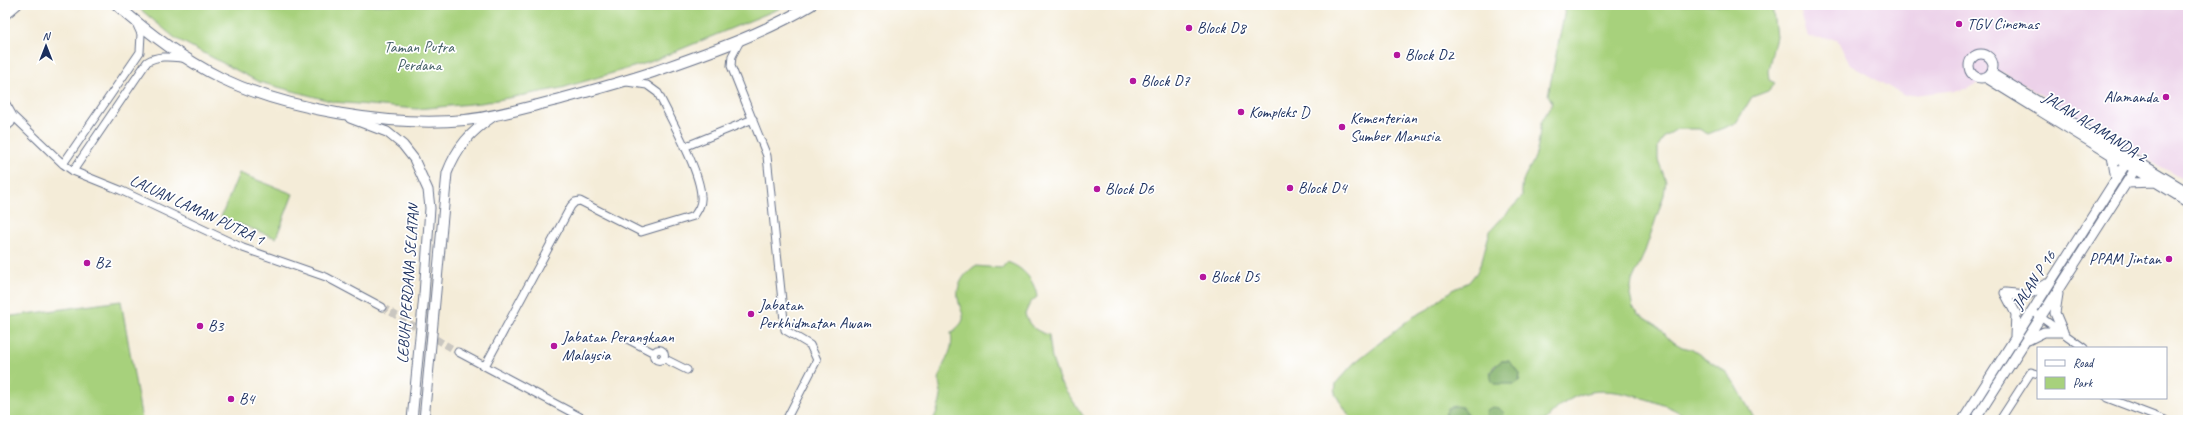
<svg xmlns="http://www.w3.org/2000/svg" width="2193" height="425" font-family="Caveat,sans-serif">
	<rect width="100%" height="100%" fill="#fff"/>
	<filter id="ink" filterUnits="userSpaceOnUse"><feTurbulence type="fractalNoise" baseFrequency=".025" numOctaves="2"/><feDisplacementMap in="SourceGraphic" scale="8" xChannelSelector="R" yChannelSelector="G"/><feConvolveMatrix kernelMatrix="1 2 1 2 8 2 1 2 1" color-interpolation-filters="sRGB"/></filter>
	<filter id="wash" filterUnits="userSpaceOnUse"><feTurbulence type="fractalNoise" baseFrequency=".012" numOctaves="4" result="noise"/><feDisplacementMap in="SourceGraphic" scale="16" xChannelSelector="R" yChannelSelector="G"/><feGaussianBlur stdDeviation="0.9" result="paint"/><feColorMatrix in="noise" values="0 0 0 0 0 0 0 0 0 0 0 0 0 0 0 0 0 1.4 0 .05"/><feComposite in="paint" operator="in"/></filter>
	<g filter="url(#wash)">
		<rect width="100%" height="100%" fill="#f4ecd8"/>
		<path fill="#ecd1e9" d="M1799,5H2188V177L2180,178L2003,72L1966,89L1905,96L1850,65L1837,39L1808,37Z"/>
		<path fill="#a7d17c" stroke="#61806d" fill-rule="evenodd" d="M135,5H788L650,62L562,88L481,103L417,109L334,102L259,82L175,38Z
			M1566,5H1772L1776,36L1768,70L1769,80L1775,83L1768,91L1752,97L1736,123L1708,134L1699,129H1677L1664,137L1658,146V160L1666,181L1664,195L1644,254L1632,281L1630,295L1633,308L1639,314L1658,326L1670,340L1682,347L1691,349L1726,372L1736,385L1755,420H1691C1678,410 1662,404 1646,399C1605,387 1576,385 1546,420H1502L1503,413L1485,418L1486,420H1467V414L1445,415L1447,420H1352L1335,394L1336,383L1354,363L1411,318L1428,309L1452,290L1469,282L1477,272L1482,260L1490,231L1522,197C1521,173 1529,174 1536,154C1539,145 1539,136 1540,127C1542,118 1549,111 1552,102L1548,95ZM1502,361H1509L1520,374L1519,381L1515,384L1507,383L1490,373L1494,366Z
			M239,173L293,194L276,238L221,217Z
			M1007,262C1023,267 1035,281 1037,297L1030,303L1025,314C1029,327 1036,331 1049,335L1052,359L1060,382L1086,420H933C937,412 941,402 941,393C941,389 939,385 939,381C941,361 955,354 951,333C971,317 961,317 958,298C956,284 965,273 975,266L1002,268Z
			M121,301L142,420H5V317Z"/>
		<path fill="#85b36c" stroke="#507165" d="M1502,361H1509L1520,374L1519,381L1515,384H1494C1486,374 1494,367 1502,361Z
			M1455,406L1463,407L1467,414V420H1447L1445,415L1448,408Z
			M1492,407L1499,408L1504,413L1502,420H1486L1487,410Z"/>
	</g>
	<g filter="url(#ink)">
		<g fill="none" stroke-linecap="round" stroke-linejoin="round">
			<path stroke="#c9c6c0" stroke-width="7" stroke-dasharray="7 3.5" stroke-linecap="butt" d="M382,307L458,352"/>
			<g stroke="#677189" stroke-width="9">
				<path id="street" d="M5,16L18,5
					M740,41L732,56L731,66L767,156L785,330L810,345L817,360L786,420
					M5,102L13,116L11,123L5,128
					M13,116L63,164L73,171L120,190L243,248L326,277L382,307
					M684,147L753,119
					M63,164L140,52L141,34L136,23
					M73,171L147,62C158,55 171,57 183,58
					M2032,311L2084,348
					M629,340L654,353
					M653.5 355a5.5 5.5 0 1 1 11 0a5.5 5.5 0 1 1-11 0Z
					M458,352L586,420
					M663,358L687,370
					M485,366L571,206L575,202L580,201L641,232L694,216C698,210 702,204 701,196C700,170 670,118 658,93L647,85L627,82
					M2107,398L2165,420
					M2000,420L2031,372L2038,374"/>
			</g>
			<g stroke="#677189" stroke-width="11">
				<path id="secondary" d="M1969 66a12 12 0 1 1 24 0a12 12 0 1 1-24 0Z
					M1991,73L2188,192
					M1985,77L2188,202
					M350,118L387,132L403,145L414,159L428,190L430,208L424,295L412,420
					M2112,155L2116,180
					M2127,183L2155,182
					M2005,293L2027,295L2046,284
					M2005,293L2016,314L2015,336
					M2028,340L2044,332H2063L2055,313L2058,294
					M424,420L447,173C457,147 470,132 494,116
					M1963,420L2130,157
					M1975,420L2139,163"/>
			</g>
			<g stroke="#677189" stroke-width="12">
				<path id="primary" d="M117,5C148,33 183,59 221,78C287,110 392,127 465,120C495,117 524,108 553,101C586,92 620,83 653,72C707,53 761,35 811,5"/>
			</g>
			<use href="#street" stroke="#fff" stroke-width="7"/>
			<use href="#secondary" stroke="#fff" stroke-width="9"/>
			<use href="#primary" stroke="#fff" stroke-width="10"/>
		</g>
	</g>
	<g fill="#b5179e" stroke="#fff" stroke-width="1.5">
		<circle cx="1959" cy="24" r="4"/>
		<circle cx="1189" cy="28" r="4"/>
		<circle cx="1397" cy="55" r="4"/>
		<circle cx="1133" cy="81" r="4"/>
		<circle cx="2166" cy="97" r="4"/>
		<circle cx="1241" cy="112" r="4"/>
		<circle cx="1342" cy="127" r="4"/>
		<circle cx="1290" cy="188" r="4"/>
		<circle cx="1097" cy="189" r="4"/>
		<circle cx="2169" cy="259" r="4"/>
		<circle cx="87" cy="263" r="4"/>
		<circle cx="1203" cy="277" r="4"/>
		<circle cx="751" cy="314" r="4"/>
		<circle cx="200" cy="326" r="4"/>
		<circle cx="554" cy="346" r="4"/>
		<circle cx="231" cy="399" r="4"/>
	</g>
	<g text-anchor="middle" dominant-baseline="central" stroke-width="3.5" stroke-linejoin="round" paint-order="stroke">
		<g font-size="16" fill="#1b2f5e" stroke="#fff" text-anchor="start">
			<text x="1967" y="24">TGV Cinemas</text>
			<text x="1197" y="28">Block D8</text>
			<text x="1405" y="55">Block D2</text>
			<text x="1141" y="81">Block D7</text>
			<text x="2158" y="97" text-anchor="end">Alamanda</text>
			<text x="1249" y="112">Kompleks D</text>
			<text x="1350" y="118">Kementerian<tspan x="1350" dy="18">Sumber Manusia</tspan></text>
			<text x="1298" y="188">Block D4</text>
			<text x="1105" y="189">Block D6</text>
			<text x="2161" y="259" text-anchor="end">PPAM Jintan</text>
			<text x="95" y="263">B2</text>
			<text x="1211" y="277">Block D5</text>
			<text x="759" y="305">Jabatan<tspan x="759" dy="18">Perkhidmatan Awam</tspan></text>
			<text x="208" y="326">B3</text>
			<text x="562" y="337">Jabatan Perangkaan<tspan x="562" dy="18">Malaysia</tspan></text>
			<text x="239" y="399">B4</text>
		</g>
		<g font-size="16" fill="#456067" stroke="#fff">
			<text x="419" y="47">Taman Putra<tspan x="419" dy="18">Perdana</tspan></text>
		</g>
		<g font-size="16" fill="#1b2f5e" stroke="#fff">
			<text transform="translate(2095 127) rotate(32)">JALAN ALAMANDA 2</text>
			<text transform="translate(197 210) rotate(25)">LALUAN LAMAN PUTRA 1</text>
			<text transform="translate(2034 280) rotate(-57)">JALAN P 16</text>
			<text transform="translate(408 284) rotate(-86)">LEBUH PERDANA SELATAN</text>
		</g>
	</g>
	<rect width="2193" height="425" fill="none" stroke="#fff" stroke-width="20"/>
	<rect x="2037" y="347" width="130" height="52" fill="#ffffff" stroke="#a4acbf"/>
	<rect x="2045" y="360" width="20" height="6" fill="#ffffff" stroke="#a4acbf"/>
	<text x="2073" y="367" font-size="12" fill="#1b2f5e">Road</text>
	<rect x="2045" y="377" width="20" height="12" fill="#a7d17c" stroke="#a4acbf"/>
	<text x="2073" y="387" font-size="12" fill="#1b2f5e">Park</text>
	<g transform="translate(46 46)" stroke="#ffffff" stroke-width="3" paint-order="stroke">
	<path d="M0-3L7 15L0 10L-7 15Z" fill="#1b2f5e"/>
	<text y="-6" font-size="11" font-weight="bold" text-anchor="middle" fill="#1b2f5e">N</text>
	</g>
</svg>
